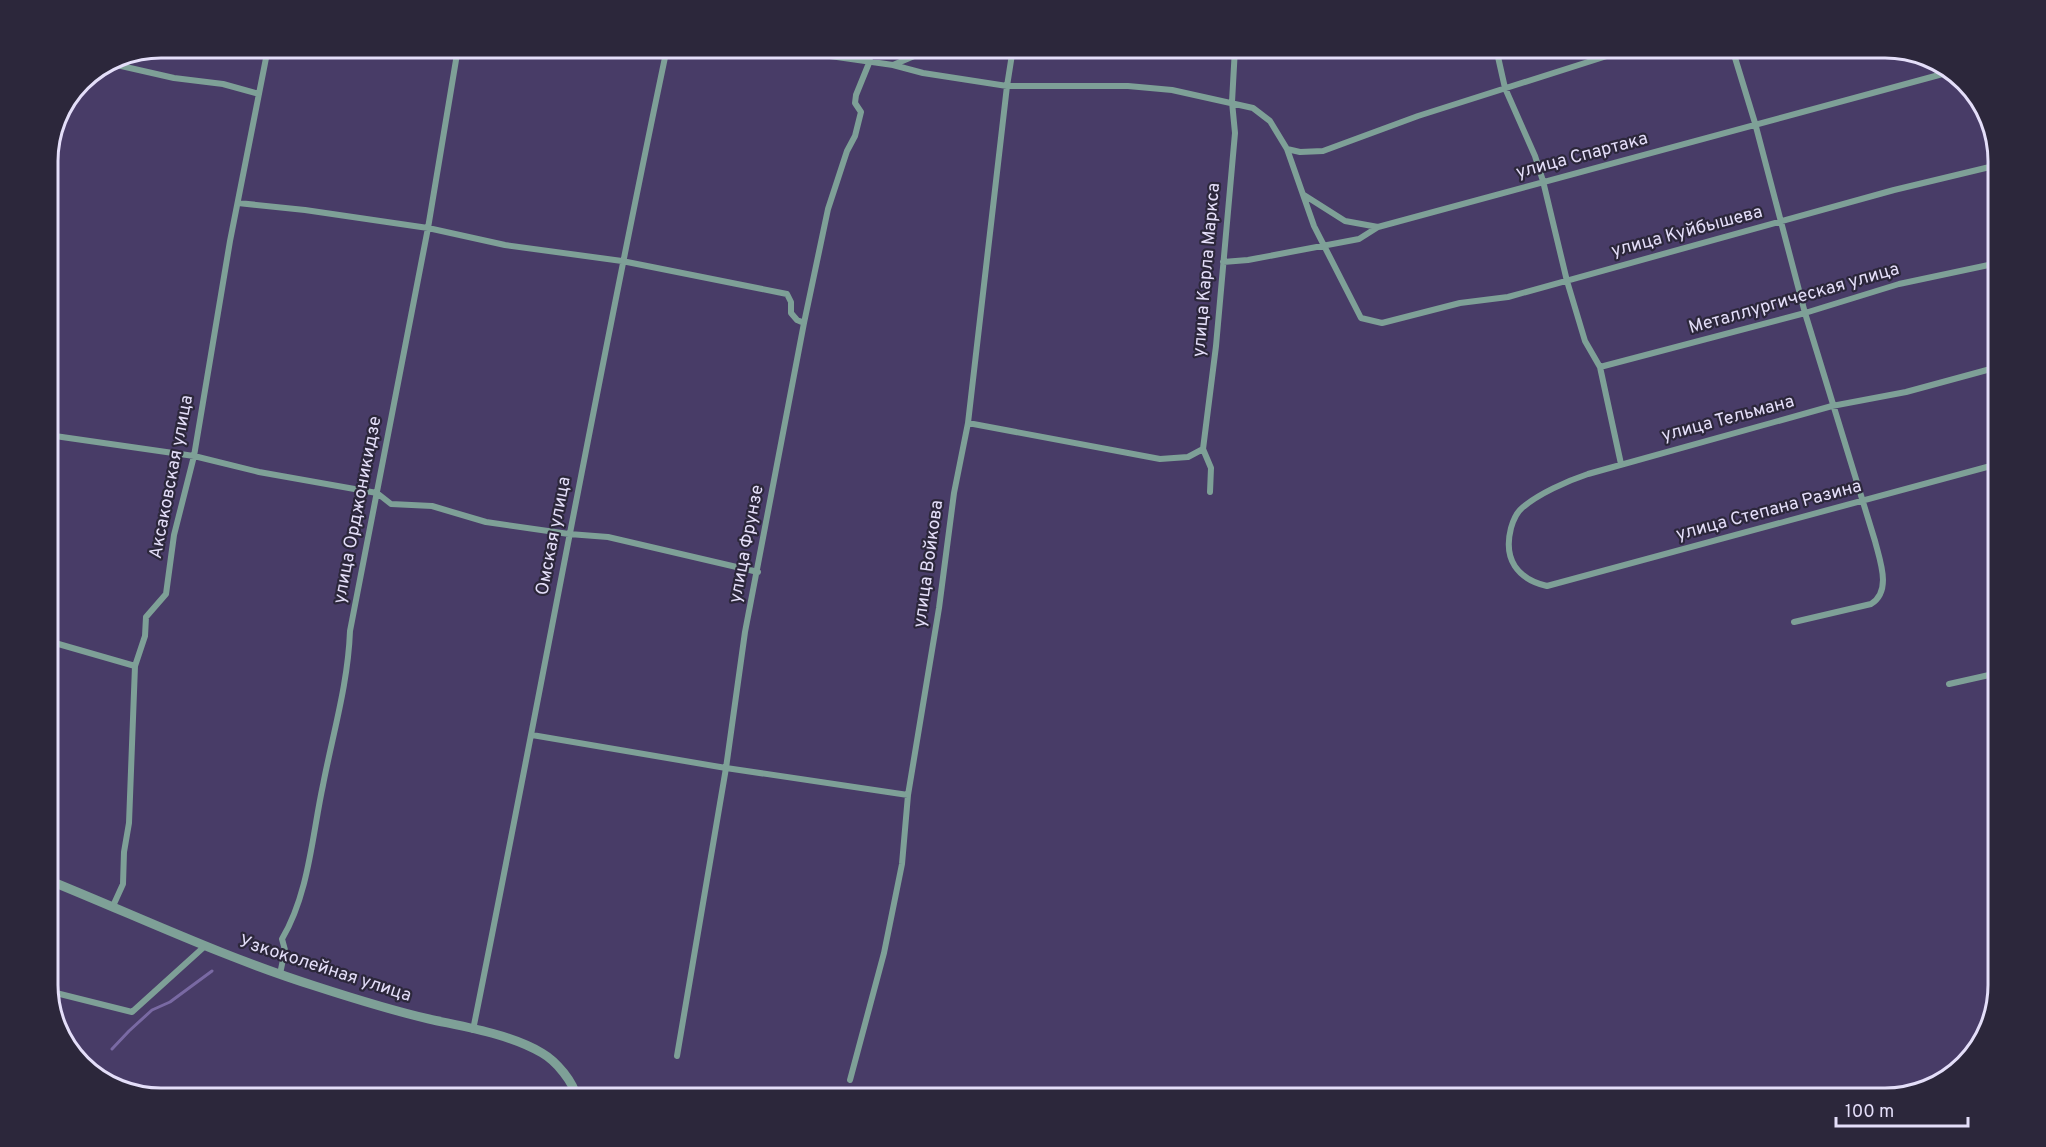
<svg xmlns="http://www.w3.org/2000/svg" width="2046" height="1147" font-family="Overpass,sans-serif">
	<rect width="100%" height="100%" fill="#483c67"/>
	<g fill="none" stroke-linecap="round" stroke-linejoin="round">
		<path stroke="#7969a3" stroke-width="3" d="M112,1049L129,1031L152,1010L170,1002L212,971"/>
		<path stroke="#7ea097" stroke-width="6" d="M774,48L893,65L923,73L1007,86H1128L1172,90L1253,108L1270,121L1287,149L1314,226L1361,318L1382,323L1460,303L1508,297L1894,190L1998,165
			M1496,48L1505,88L1535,156L1543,181L1567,281L1585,341L1600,367L1621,464
			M1732,48L1755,123L1805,313L1875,541C1880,561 1892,591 1871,604L1794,622
			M108,63L174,78L223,84L259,94
			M893,65L933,48
			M1287,149L1300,152L1323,151L1418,116L1632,48
			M48,172L53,144
			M1304,195L1345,221L1378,227
			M238,203L305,210L428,228L505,245L622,261L787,294L791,302V313L797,320L804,323
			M1223,262L1248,260L1359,239L1378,227L1950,72
			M1600,367L1805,313L1899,284L1998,263
			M1998,367L1906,392L1832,406L1588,474C1567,481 1538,494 1522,508C1516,513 1513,521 1511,528C1503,559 1517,579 1547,586L1998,464
			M968,423L1160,459L1188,457L1203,449
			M48,435L194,456L259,472L377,493L391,504L432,506L486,522L569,534L608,537L758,572
			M1210,492L1211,468L1203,449L1216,346L1235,133L1232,102L1235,48
			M48,641L135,666
			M1949,684L1998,673
			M532,735L726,768L908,795
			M113,906L123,884L124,852L129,823L135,666L145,636L146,617L166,594L174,535L194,456L230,241L268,48
			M280,974L285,950L282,939C309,893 312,836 323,785C333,733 348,684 350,631L428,228L458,48
			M48,991L132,1012L205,946
			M473,1030C539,703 598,374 667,48
			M677,1056L726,768L745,632L804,323L828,209L847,151L855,136L861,112L855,103L856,95L869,63L872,48
			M850,1080L884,953L902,864L908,795L939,608L954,493L968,423L1007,86L1013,48"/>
		<path stroke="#7ea097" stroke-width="9" d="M48,880C137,916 223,957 315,986C352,998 390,1010 429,1019C465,1027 510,1034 542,1053C556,1061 574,1082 577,1099"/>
	</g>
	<g text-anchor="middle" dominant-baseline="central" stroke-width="4.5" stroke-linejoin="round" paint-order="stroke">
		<g font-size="18" fill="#e4def9" stroke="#2c273b">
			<text transform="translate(1582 156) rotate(-15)">улица Спартака</text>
			<text transform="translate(1687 232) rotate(-15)">улица Куйбышева</text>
			<text transform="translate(1207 270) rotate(-85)">улица Карла Маркса</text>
			<text transform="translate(1794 299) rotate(-16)">Металлургическая улица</text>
			<text transform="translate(1728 419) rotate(-15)">улица Тельмана</text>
			<text transform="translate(172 477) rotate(-79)">Аксаковская улица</text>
			<text transform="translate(358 510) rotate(-79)">улица Орджоникидзе</text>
			<text transform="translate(1769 511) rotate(-15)">улица Степана Разина</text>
			<text transform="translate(554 536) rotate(-79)">Омская улица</text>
			<text transform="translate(747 544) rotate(-79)">улица Фрунзе</text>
			<text transform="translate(929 564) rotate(-82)">улица Войкова</text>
			<text transform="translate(325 969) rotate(18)">Узкоколейная улица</text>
		</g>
	</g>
	<path d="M0 0H2046V1147H0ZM161 58H1885A103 103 0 0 1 1988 161V985A103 103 0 0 1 1885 1088H161A103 103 0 0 1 58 985V161A103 103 0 0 1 161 58Z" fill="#2c273b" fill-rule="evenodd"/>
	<path fill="none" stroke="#e4def9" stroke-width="3" d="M161 58H1885A103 103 0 0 1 1988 161V985A103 103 0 0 1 1885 1088H161A103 103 0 0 1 58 985V161A103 103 0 0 1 161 58Z"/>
	<path d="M1836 1117v9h132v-9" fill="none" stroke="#e4def9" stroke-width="3"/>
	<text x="1845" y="1117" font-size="18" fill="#e4def9" stroke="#2c273b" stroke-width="4.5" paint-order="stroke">100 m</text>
</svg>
